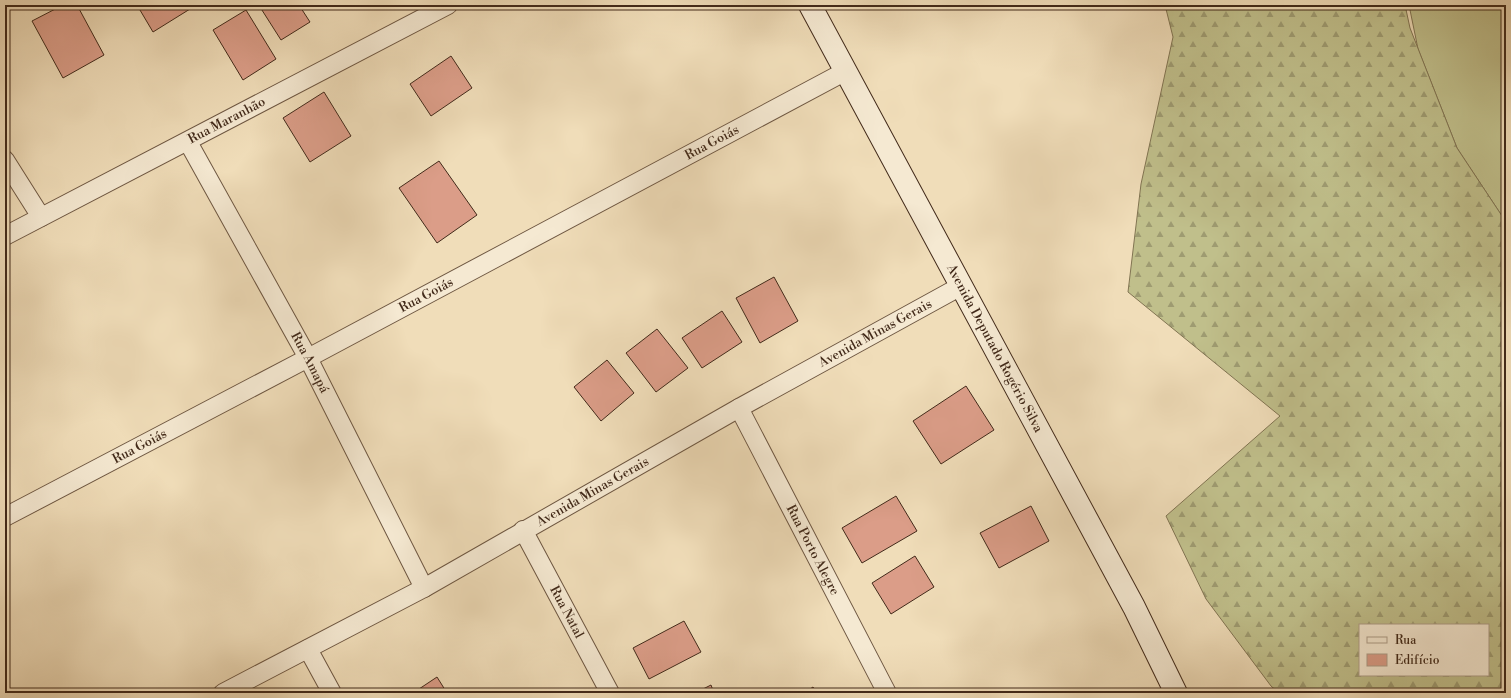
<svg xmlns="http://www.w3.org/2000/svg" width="1511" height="698" font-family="'Libre Bodoni',serif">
	<defs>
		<pattern id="forest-firs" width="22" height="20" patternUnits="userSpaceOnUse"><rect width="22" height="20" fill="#c0bf8b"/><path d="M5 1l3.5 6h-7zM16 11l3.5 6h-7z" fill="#9e9b71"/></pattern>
	</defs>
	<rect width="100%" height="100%" fill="#f0ddb9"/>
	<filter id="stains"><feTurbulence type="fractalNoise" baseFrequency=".005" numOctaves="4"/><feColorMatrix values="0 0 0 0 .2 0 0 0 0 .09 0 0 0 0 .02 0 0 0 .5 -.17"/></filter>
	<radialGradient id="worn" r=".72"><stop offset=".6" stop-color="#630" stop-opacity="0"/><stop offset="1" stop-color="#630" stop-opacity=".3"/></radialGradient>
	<path fill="#c0bf8b" stroke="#817452" d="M1409,5H1506V222L1457,148L1418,49Z"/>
	<path fill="url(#forest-firs)" stroke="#817452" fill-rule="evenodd" d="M1165,5H1405L1410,28L1457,148L1506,222V693H1279L1271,686L1206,599L1166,516L1280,416L1128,292L1141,184L1173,37ZM1360,625H1488V675H1360Z"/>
	<path fill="#db9d88" stroke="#422a1a" d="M63,5H77L104,55L63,78L32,21Z
		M137,5H188L190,9L153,32Z
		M263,5H299L310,22L281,40L260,7Z
		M246,10L276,59L243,80L213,30Z
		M451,56L472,88L431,116L410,84Z
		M324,92L351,136L310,162L283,118Z
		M439,161L477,215L437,243L399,188Z
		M774,277L798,321L760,343L736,298Z
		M722,311L742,342L702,368L682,338Z
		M657,329L688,368L656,392L626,353Z
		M607,360L634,393L601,421L574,387Z
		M966,386L994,430L941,464L913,421Z
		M896,496L917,531L862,563L842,528Z
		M1031,506L1049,541L999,568L980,533Z
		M915,556L934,587L891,614L872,583Z
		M684,621L701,652L649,679L633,648Z
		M437,677L447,693H413Z
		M711,685L714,693H695Z
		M813,687L817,693H804Z"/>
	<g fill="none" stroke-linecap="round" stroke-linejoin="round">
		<g stroke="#6e5742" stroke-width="20">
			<g id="street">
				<path id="s1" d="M188,142L308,358L424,588"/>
				<path d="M5,160L41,217"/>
				<path id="s2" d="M5,236L448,5"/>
				<path id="s3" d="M739,408L887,693"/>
				<path id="s4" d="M5,517L308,358L846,71"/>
				<path id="s5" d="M523,530L610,693"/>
				<path d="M308,649L332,693"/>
				<path id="s6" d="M223,693L424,588L739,408L961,286"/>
			</g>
		</g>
		<g stroke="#422a1a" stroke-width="24">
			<g id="secondary">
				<path id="s7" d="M810,5L1134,607L1176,693"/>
			</g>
		</g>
		<use href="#street" stroke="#f5e9d2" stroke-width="18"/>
		<use href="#secondary" stroke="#f5e9d2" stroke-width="22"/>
	</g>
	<g text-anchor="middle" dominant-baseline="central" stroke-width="4" stroke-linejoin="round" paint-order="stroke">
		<g font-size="13" fill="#422a1a" stroke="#f5e9d2">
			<text stroke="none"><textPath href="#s2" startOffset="250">Rua Maranhão</textPath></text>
			<text stroke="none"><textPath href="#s4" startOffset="800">Rua Goiás</textPath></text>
			<text stroke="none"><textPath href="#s4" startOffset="476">Rua Goiás</textPath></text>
			<text stroke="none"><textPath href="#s6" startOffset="745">Avenida Minas Gerais</textPath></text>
			<text stroke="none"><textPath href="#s7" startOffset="390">Avenida Deputado Rogério Silva</textPath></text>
			<text stroke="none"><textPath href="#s1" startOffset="252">Rua Amapá</textPath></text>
			<text stroke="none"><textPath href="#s4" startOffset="152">Rua Goiás</textPath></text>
			<text stroke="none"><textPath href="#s6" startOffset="421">Avenida Minas Gerais</textPath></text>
			<text stroke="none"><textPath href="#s3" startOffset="160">Rua Porto Alegre</textPath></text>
			<text stroke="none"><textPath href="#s5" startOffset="93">Rua Natal</textPath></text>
		</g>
	</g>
	<rect width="1511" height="698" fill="none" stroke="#f0ddb9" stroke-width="20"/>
	<rect x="6" y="6" width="1499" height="686" fill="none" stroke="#422a1a" stroke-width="2"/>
	<rect x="10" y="10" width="1491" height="678" fill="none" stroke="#422a1a"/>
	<rect x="1359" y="624" width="130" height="52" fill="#f5e9d2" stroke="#ad9d88"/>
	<rect x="1367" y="637" width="20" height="6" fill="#f5e9d2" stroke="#ad9d88"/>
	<text x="1395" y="644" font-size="12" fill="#422a1a">Rua</text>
	<rect x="1367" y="654" width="20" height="12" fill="#db9d88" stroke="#ad9d88"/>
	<text x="1395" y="664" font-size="12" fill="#422a1a">Edifício</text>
	<rect width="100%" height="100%" filter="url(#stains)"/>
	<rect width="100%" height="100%" fill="url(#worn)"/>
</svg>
